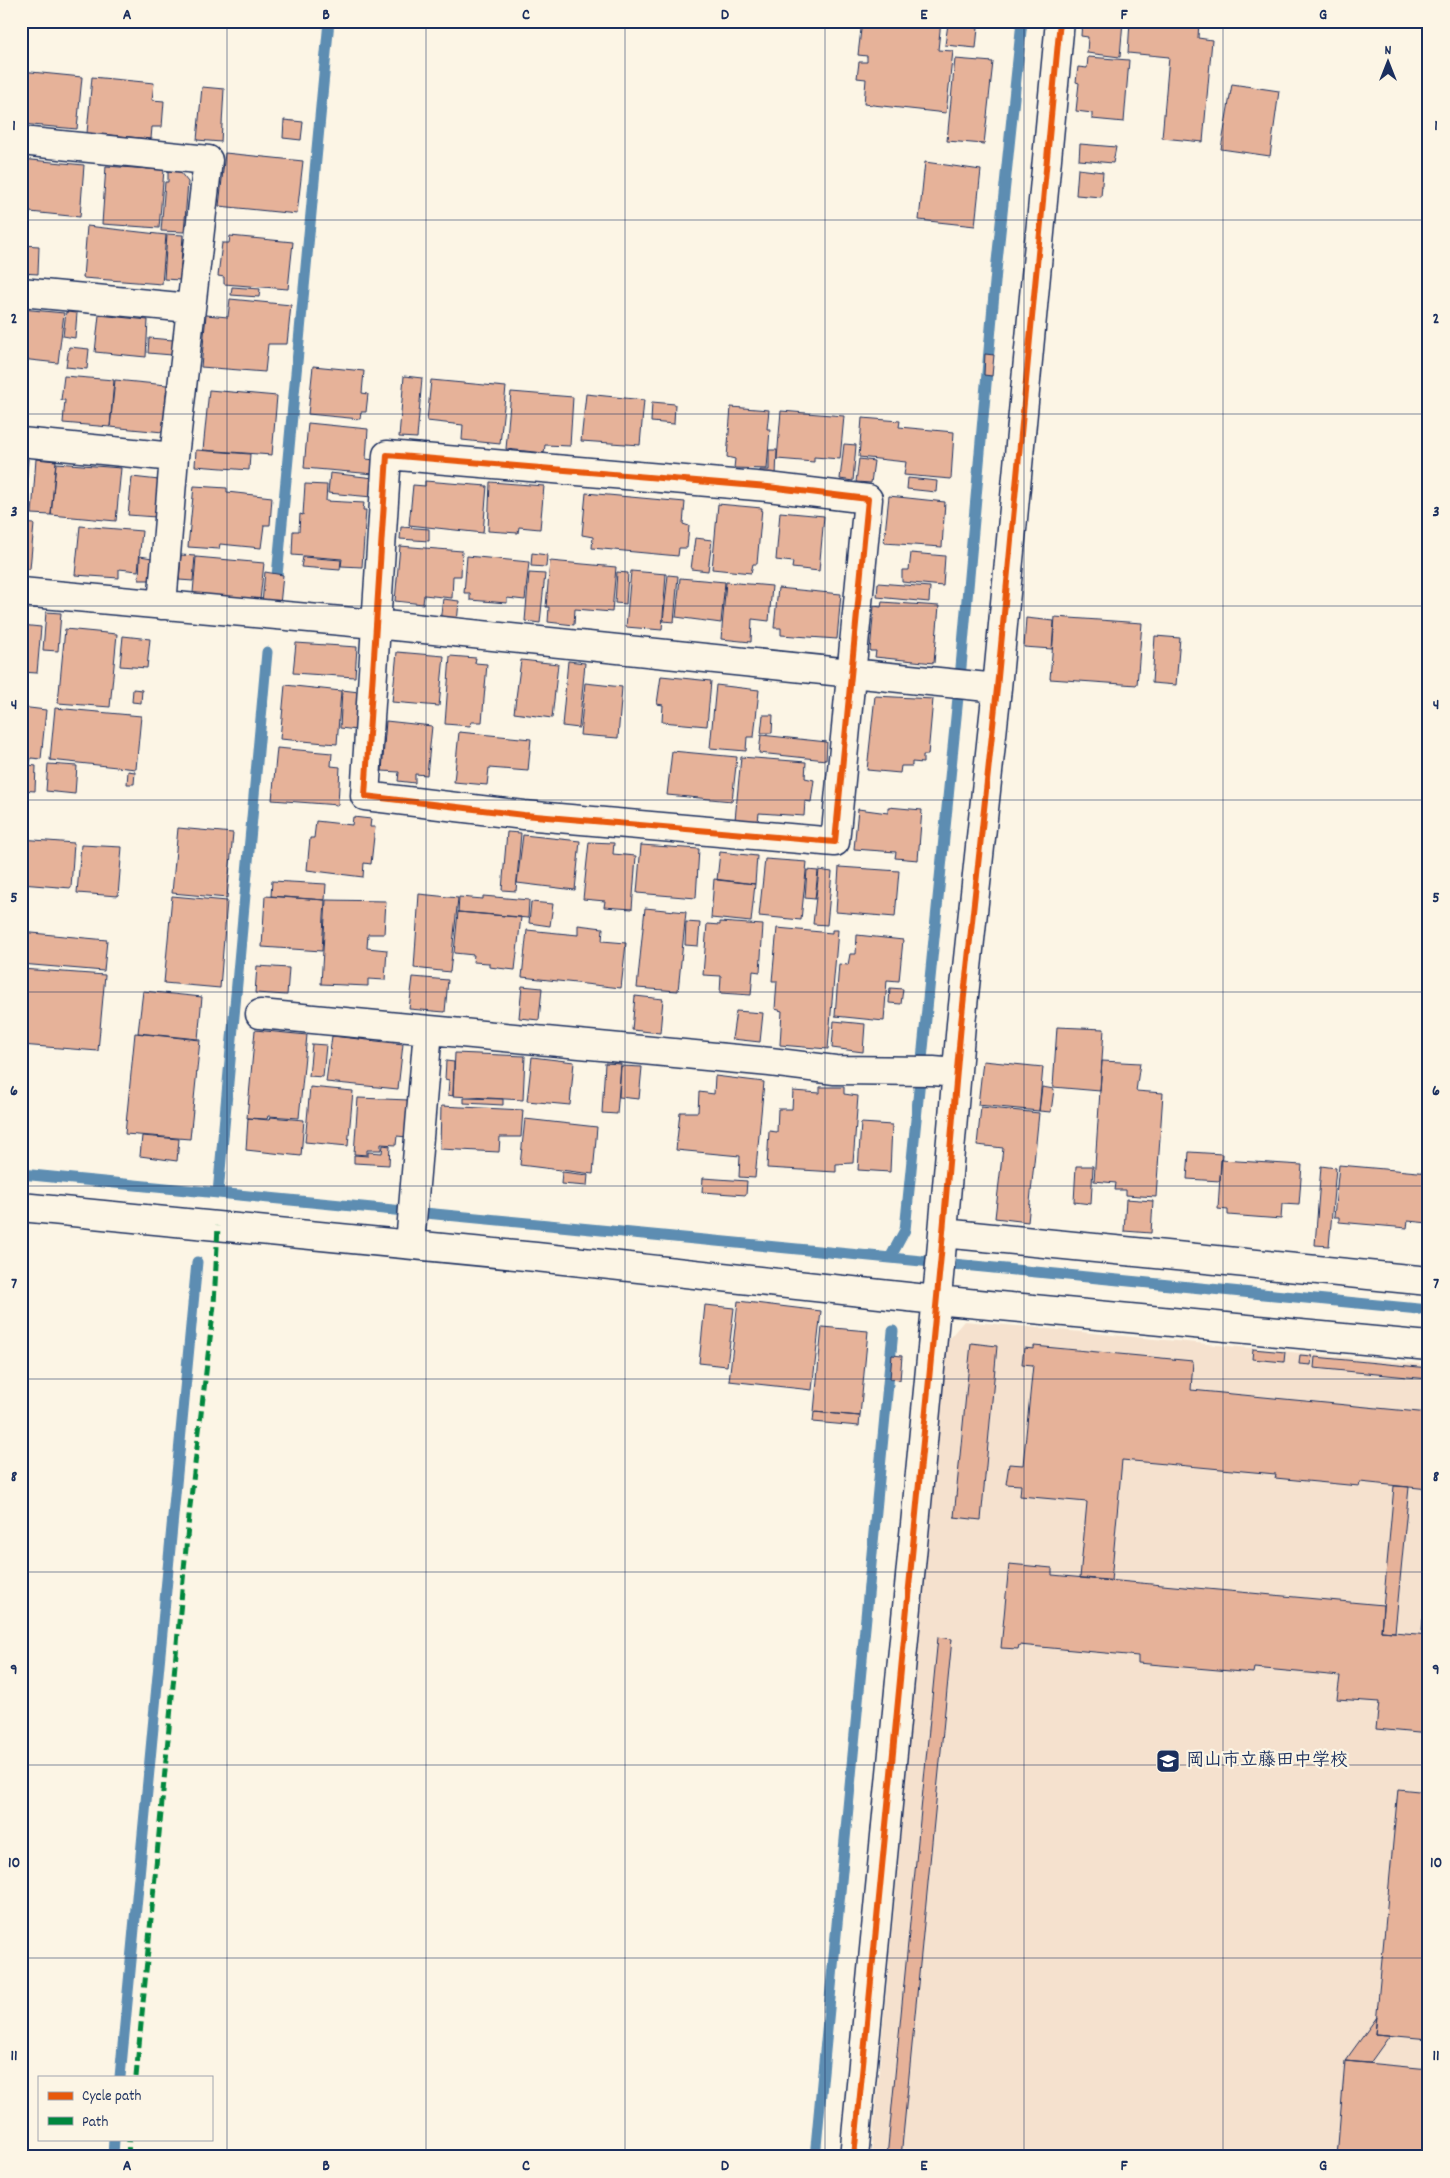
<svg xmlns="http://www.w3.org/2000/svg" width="1450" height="2178" font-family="Dekko,'Klee One',sans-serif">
	<rect width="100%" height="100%" fill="#fcf5e5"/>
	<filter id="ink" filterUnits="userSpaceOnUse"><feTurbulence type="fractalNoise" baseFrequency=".02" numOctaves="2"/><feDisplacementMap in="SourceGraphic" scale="10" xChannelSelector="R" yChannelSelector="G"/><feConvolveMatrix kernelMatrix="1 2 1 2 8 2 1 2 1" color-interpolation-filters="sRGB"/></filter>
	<g filter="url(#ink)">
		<path fill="#f5e1ce" d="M964,1321L1429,1365V2157H871L946,1342Z"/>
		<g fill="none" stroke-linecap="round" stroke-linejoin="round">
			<path stroke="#5d8db2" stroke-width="11" d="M277,576L329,21
				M21,1174L1429,1310
				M218,1193L267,652
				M890,1258L905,1230L961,667L996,271L1022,21
				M120,2077L197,1262
				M113,2157L114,2139
				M815,2157L893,1331"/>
		</g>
		<path fill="#e6b299" stroke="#1b2f5e" d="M862,21H941L938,50L953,51L946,113L864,104L866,79L857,78L859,62H867V56L858,55Z
			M1082,21H1123L1120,57L1087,53L1088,37L1081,36Z
			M1130,21H1199L1198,38L1212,40L1203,142L1162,138L1169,57L1128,53Z
			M948,24L978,28L976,48L945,45Z
			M1088,57L1129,60L1124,122L1092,119V113L1076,111L1079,83L1076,82L1078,67L1087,68Z
			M955,59L993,62L984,144L947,141Z
			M21,71L82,77L77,129L21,124Z
			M92,77L154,83L152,100L164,101L162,127H152L151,139L87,133Z
			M1232,84L1279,91L1270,156L1221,149Z
			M202,87L224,89L221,142L197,140Z
			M284,120L303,122L301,140L283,138Z
			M1080,144L1116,147L1113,163L1079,160Z
			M225,153L303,161L297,214L219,206Z
			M21,159L84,165L80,217L30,212L27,235H21Z
			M925,162L981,170L975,226L919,220Z
			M106,166L164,170L159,228L102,224Z
			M1078,169L1103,172L1101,197L1076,195Z
			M168,171L180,172L188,182L184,232L161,231L165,182H168Z
			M87,226L166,235L162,284L83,278Z
			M167,234L183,235L180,280L164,279Z
			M230,236L293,242L288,289L224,284V277L218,276L222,243H229Z
			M21,245L39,246L38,274L21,273Z
			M232,287L260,289L259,297L231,295Z
			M230,299L291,305L287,344H268L265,372L201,367L206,315L228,317Z
			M21,309L64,313L58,363L21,359Z
			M66,312L77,313L75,338L63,336Z
			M99,315L148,320L146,357L95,352Z
			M149,338L173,340L172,355L148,353Z
			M69,347L89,349L87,369L66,367Z
			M985,354L994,355L992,376L984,375Z
			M313,366L364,371L362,393L368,394L366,412H361L360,419L308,414Z
			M64,376L114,380L110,427L63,423L65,400H61Z
			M404,376L422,378L417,438L399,437Z
			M115,380L167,385L163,432L110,427Z
			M431,380L506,387L500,444L462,440L463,425L427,421Z
			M209,390L277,396L272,455L203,450Z
			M511,392L573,397L570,446L545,445L544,453L506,449Z
			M586,394L644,400L640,445L581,441Z
			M652,402L675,404L674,424L651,422Z
			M731,407L769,410L767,429H770L767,469L734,468L735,459L727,457Z
			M781,411L844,416L840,459L814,457V462L777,459Z
			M862,418L900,421L899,427L954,432L951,479L904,475L906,462L859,457Z
			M308,423L368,429L366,459L375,460L374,474L304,468Z
			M844,444L856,445L853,481L840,479Z
			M196,450L250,454L249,470L195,466Z
			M769,450H777L776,476L760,475V470H769Z
			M21,458L28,459L25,504H21Z
			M36,459L56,461L51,515L32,514Z
			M859,459L874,461L871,483L856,482Z
			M56,463L121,468L116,521L51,515Z
			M330,473L374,478L372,497L328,493Z
			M132,477L159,480L156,517L128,515Z
			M908,478L937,481L936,492L907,489Z
			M425,481L487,486L483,533L409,525L413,485L425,486Z
			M490,482L544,486L540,529L519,527L518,533L488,531Z
			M305,484L327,485L326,501L364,503L363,510H366L362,567L341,566L342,559L292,555L293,531H299L300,514L303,515Z
			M194,486L227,488V492L272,497L270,525H264L261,548L220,544L219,549L188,547Z
			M586,493L685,502L683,524L689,526L687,548H679L678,556L592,548L593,537L582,535Z
			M889,496L945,502L942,547L884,543Z
			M718,504L762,508L757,564H753L751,573L712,569Z
			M780,512L824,516L819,571L792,568L793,562L776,560Z
			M21,523L34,524L30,569H21Z
			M80,526L142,531L138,571L119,569V578L75,575Z
			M401,527L429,529V541L400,539Z
			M695,538L712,540L708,571L691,569Z
			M400,546L462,551L461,576H453L452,598L424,595L423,604L395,601Z
			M532,553L547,555L546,567L531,566Z
			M911,553L945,556L943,586L902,582V570H909Z
			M181,555L195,556L193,581L179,580Z
			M140,556L152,558L151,580H139Z
			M467,556L529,562L525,600L507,598V603L470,600V593H464Z
			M196,557L264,563L260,600L193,593Z
			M303,557L341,560L340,570L301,567Z
			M550,561L616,567L612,612L575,609L574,625L548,622L549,607H546Z
			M631,571L666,574L662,630L626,627Z
			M265,572L283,575L280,605L262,603Z
			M617,572L628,573L626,604L615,603Z
			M529,573L545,574L540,623L525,621Z
			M668,575L678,576L674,622L663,621Z
			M680,578L725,582L721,623L676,617Z
			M726,582L772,586L769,621L752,619L751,642L721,639Z
			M878,583L930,587L929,602L877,597Z
			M778,588L841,594L837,639L781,635V628H774Z
			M443,599L459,601L457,623L440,621Z
			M882,602L939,606L934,663L875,657L876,651H870L874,606L881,607Z
			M46,612L61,613L58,651L43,650Z
			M1055,617L1142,623L1137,685L1050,679Z
			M1026,618L1054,621L1052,649L1024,647Z
			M21,625L41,627L37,673L21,672Z
			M65,629L117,634L110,707L58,703Z
			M123,636L150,639L147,668L120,666Z
			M1155,636L1180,638L1176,685L1152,683Z
			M296,643L357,647L355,677L293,673Z
			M397,652L444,656L439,706L392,702Z
			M450,656L476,658L475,663L487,664L482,722H471L470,726L445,724Z
			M521,660L558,664L552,718L514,713Z
			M568,661L585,663L579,728L562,726Z
			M661,676L711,681L707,726L662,722L663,705L657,704Z
			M585,683L622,687L618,738L580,735Z
			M285,685L341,691L337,744L280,739Z
			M716,685L759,690L754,737H747L746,751L710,748Z
			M133,689L142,690L141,703L132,702Z
			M342,690L359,692L357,730L340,728Z
			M875,696L933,699L928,755H923V763L912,762V766H901L900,773L867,770Z
			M21,707L46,710L41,759L31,758L30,764L21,763Z
			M55,708L141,716L136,769L50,760Z
			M763,715H773L772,733H761Z
			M386,721L432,726L427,775L415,774V783L398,781L399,772L382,771Z
			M459,732L531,739L528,771L489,768L487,785L454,782Z
			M761,735L827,742L826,760L759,753Z
			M277,748L332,753L331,766L340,767L338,805L272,800Z
			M672,751L737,757L732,801L667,795Z
			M741,757L806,762L805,778L814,780L811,802L805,801L804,816L759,813L758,822L735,820Z
			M21,764L36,766L35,791L21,790Z
			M48,764L77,766L75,794L46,791Z
			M128,771L135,772L134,784H127Z
			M888,807L922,810L918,860L895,858L896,852L854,849L858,809L888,813Z
			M353,817L371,819L370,827H375L371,864L364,863L363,877L307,870L310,838H314L316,821L352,825Z
			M178,828L233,833L227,898L172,893Z
			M507,832L521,833L516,891L502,890Z
			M523,835L580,841L575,890L517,883Z
			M21,839L74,843L71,888L21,884Z
			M589,842L614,843L613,854L636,856L632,909L604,907L605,901L583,899Z
			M81,845L122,847L118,896L77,893Z
			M641,845L699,849L696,898L637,893Z
			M720,852L757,856L755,884L717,880Z
			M765,859L807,862L801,920L759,916Z
			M839,867L899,871L895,917L836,912Z
			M807,870L818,871L815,899L805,898Z
			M819,870L832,872L827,925L813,924Z
			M714,879L755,884L751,922L711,918Z
			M272,881L326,884L325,900L271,896Z
			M419,894L458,898L450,972L414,968Z
			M172,896L227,901L220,988L164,983Z
			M265,896L325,900L322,951L262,947Z
			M483,896L529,900L528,918L458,912L459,897L483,899Z
			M326,900L386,901L384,934H368L367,948L387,950L385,980L368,979V986L321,984Z
			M531,902L553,904L550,926L529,923Z
			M645,908L686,912L678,991L637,988Z
			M458,912L521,917L515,970L489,967V963L473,962L474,955L454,953Z
			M686,922L700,923L698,946L685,945Z
			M720,922L763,925L760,972L753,971L751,995L720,993L721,976L703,975L707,924L720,925Z
			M578,925L603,928L602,941L626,943L621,988L522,977L527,930L578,935Z
			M777,928L832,933V930H838L828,1049L780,1045L782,1011L775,1009L777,981H772Z
			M21,932L107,940L104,971L21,964Z
			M857,935L903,940L899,981L887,980L884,1021L835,1016L839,964L848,965L850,954H856Z
			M257,966L289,968L287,995L255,993Z
			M21,969L105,975L98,1051L21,1045Z
			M413,977L448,980L445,1012L409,1009Z
			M522,986L542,988L539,1020L519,1018Z
			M890,988L903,989L901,1004L889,1003Z
			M143,991L202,997L198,1039L138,1033Z
			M635,996L663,999L660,1033L632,1030Z
			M736,1011L763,1013L760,1042L732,1039Z
			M834,1021L865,1024L863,1052L832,1048Z
			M1057,1027L1104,1029L1100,1091L1053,1087Z
			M255,1030L307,1035L299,1118L268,1116L267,1119L247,1118Z
			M135,1033L200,1040L190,1139L125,1134Z
			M332,1036L403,1044L398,1089L326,1082Z
			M312,1044L326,1045L323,1077L309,1076Z
			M455,1053L525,1056L523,1100L453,1096Z
			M532,1057L574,1062L570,1105L527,1101Z
			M446,1061L454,1062L453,1096L448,1095L449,1080L445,1079Z
			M983,1061L1043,1067L1039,1111L978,1105Z
			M1102,1061L1140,1063L1136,1091L1163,1093L1156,1197L1126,1195V1190H1115L1116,1183L1094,1181Z
			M605,1063L621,1064L617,1114L602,1113Z
			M621,1066L642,1067L639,1099L619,1097Z
			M715,1076L764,1082L755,1178L739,1177L740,1156L676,1150L680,1112H698L699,1092L714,1094Z
			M310,1087L353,1091L348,1146L305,1142Z
			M820,1087H844V1094L858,1096L853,1163L836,1164V1172L767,1168L769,1131L777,1132L778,1109H792L793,1091L820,1093Z
			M1042,1087L1054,1089L1051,1112L1039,1111Z
			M358,1098L409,1100L407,1137L397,1136L396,1145L381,1144V1150H367V1155L354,1154Z
			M464,1098L503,1099V1105L464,1103Z
			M441,1106L523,1110L521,1137H500L499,1152L440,1149Z
			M981,1107L1039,1113L1028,1222L995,1218L1003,1148L977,1145Z
			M270,1117L304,1120L301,1156L246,1150L248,1118L269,1120Z
			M525,1119L597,1127L593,1174L520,1165Z
			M861,1123L892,1125L890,1172L858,1170Z
			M142,1136L179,1139L177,1161L140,1156Z
			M383,1145L390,1146L389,1165L354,1163V1155L368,1156V1152L382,1153Z
			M1189,1152L1222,1154L1220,1181L1187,1179Z
			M1221,1160L1302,1165L1299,1205L1282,1204L1281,1219L1228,1215V1210L1218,1209Z
			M1339,1165L1429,1173V1223L1408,1221L1407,1228L1339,1222V1217H1334Z
			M1076,1166H1093L1091,1204L1074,1202Z
			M1321,1166L1336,1168L1329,1246L1315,1245Z
			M562,1172L588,1175L587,1186L561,1184Z
			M703,1178L747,1181L746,1195L702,1192Z
			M1126,1199L1153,1201L1151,1233L1124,1231Z
			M738,1301L821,1311L812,1390L729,1381Z
			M705,1305L734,1308L727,1366L699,1363Z
			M822,1327L868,1331L860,1416L814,1412Z
			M971,1343L997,1346L981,1520L954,1517Z
			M1034,1346L1193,1361L1191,1390L1429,1413V1489L1360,1482L1359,1486L1275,1478L1276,1474L1122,1460L1111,1581L1080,1578L1087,1502L1020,1496L1021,1485L1006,1484L1009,1464L1023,1465L1033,1365L1022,1364L1024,1348L1034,1349Z
			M1253,1349L1285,1352L1284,1362L1252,1359Z
			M892,1355L902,1356L900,1380L890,1379Z
			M1300,1355L1312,1356L1311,1365L1299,1364Z
			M1315,1357L1429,1368V1379L1314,1368Z
			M814,1412L860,1416L859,1426L813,1422Z
			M1394,1486L1409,1487L1395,1632L1381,1631Z
			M1009,1564L1052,1568V1575L1383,1605L1381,1631L1429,1635V1734L1376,1729L1379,1702L1337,1699L1340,1676L1254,1668L1253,1673L1138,1663V1656L1019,1645L1018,1649L1001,1648Z
			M1423,1618H1429V1633L1422,1632Z
			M938,1637L952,1639L901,2157H887Z
			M1398,1789L1429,1792V2039L1375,2034Z
			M1377,2017L1375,2034L1390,2035L1370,2063L1345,2061Z
			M1345,2061L1429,2069L1422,2157H1337Z"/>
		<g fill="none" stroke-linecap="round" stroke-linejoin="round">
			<g stroke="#1b2f5e" stroke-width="31">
				<path id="minor" d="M21,141L208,160L174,457L162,605
					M21,292L190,308
					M21,442L174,457
					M387,455L768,487L868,499L835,842L524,815L365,796Z
					M21,592L375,624L997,688
					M260,1014L770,1062L835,1070L933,1071L957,1073
					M21,1207L536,1257L936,1300L1429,1346
					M943,1233L1429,1281
					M410,1244L428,1030
					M854,2157L941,1255L961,1024L997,688L1060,21"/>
			</g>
			<use href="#minor" stroke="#fcf5e5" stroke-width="28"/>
			<path stroke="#00873e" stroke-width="5" stroke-dasharray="10 5" stroke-linecap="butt" d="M136,2077L190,1506L214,1305L218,1226
				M128,2157L129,2139"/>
			<g stroke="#fcf5e5" stroke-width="9">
				<path id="cycleway" d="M387,455L768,487L868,499L835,842L524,815L365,796Z
					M854,2157L941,1255L961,1024L997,688L1060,21"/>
			</g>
			<use href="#cycleway" stroke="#e8590c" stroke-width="6"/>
		</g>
	</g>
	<path fill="none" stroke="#1b2f5e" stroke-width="1" stroke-opacity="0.55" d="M227,21V2157M426,21V2157M625,21V2157M825,21V2157M1024,21V2157M1223,21V2157M21,220H1429M21,414H1429M21,606H1429M21,800H1429M21,992H1429M21,1186H1429M21,1379H1429M21,1572H1429M21,1765H1429M21,1958H1429"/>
	<defs>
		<g id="school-square" transform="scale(1.25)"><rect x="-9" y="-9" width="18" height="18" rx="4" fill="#1b2f5e" stroke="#fcf5e5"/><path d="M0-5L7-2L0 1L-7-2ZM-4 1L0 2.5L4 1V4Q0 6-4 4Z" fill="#fff"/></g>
	</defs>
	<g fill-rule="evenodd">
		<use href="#school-square" x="1168" y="1761"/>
	</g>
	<g text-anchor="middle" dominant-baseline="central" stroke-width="4.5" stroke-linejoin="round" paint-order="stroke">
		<g font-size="18" font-weight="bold" fill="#1b2f5e" stroke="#fcf5e5" text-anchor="start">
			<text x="1186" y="1761">岡山市立藤田中学校</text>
		</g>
	</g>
	<rect width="1450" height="2178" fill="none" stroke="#fcf5e5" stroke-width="55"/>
	<rect x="38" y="2076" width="175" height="65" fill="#fcf5e5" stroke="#a2a6af"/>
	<rect x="48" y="2092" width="25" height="8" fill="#e8590c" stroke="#a2a6af"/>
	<text x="82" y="2100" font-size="15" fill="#1b2f5e">Cycle path</text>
	<rect x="48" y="2117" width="25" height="8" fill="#00873e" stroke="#a2a6af"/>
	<text x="82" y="2126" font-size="15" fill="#1b2f5e">Path</text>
	<g transform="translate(1388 62)" stroke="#fcf5e5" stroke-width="4" paint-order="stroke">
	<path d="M0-4L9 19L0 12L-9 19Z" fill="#1b2f5e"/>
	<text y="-8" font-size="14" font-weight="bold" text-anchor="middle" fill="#1b2f5e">N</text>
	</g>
	<rect x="28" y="28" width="1394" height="2122" fill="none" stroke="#1b2f5e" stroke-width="2"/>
	<g font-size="16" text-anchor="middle" font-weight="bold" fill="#1b2f5e">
		<text x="127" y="19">A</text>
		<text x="326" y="19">B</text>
		<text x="526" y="19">C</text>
		<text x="725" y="19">D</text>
		<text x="924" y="19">E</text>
		<text x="1124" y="19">F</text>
		<text x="1323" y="19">G</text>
		<text x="14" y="130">1</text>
		<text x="1436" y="130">1</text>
		<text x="14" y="323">2</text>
		<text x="1436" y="323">2</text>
		<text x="14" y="516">3</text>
		<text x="1436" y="516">3</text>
		<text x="14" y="709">4</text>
		<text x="1436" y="709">4</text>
		<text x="14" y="902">5</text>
		<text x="1436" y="902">5</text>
		<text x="14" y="1095">6</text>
		<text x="1436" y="1095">6</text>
		<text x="14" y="1288">7</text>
		<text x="1436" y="1288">7</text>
		<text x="14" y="1481">8</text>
		<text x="1436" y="1481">8</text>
		<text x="14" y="1674">9</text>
		<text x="1436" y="1674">9</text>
		<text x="14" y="1867">10</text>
		<text x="1436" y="1867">10</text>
		<text x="14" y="2060">11</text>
		<text x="1436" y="2060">11</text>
		<text x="127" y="2170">A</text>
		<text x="326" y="2170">B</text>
		<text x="526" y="2170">C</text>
		<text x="725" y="2170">D</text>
		<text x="924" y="2170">E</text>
		<text x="1124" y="2170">F</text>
		<text x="1323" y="2170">G</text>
	</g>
</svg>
